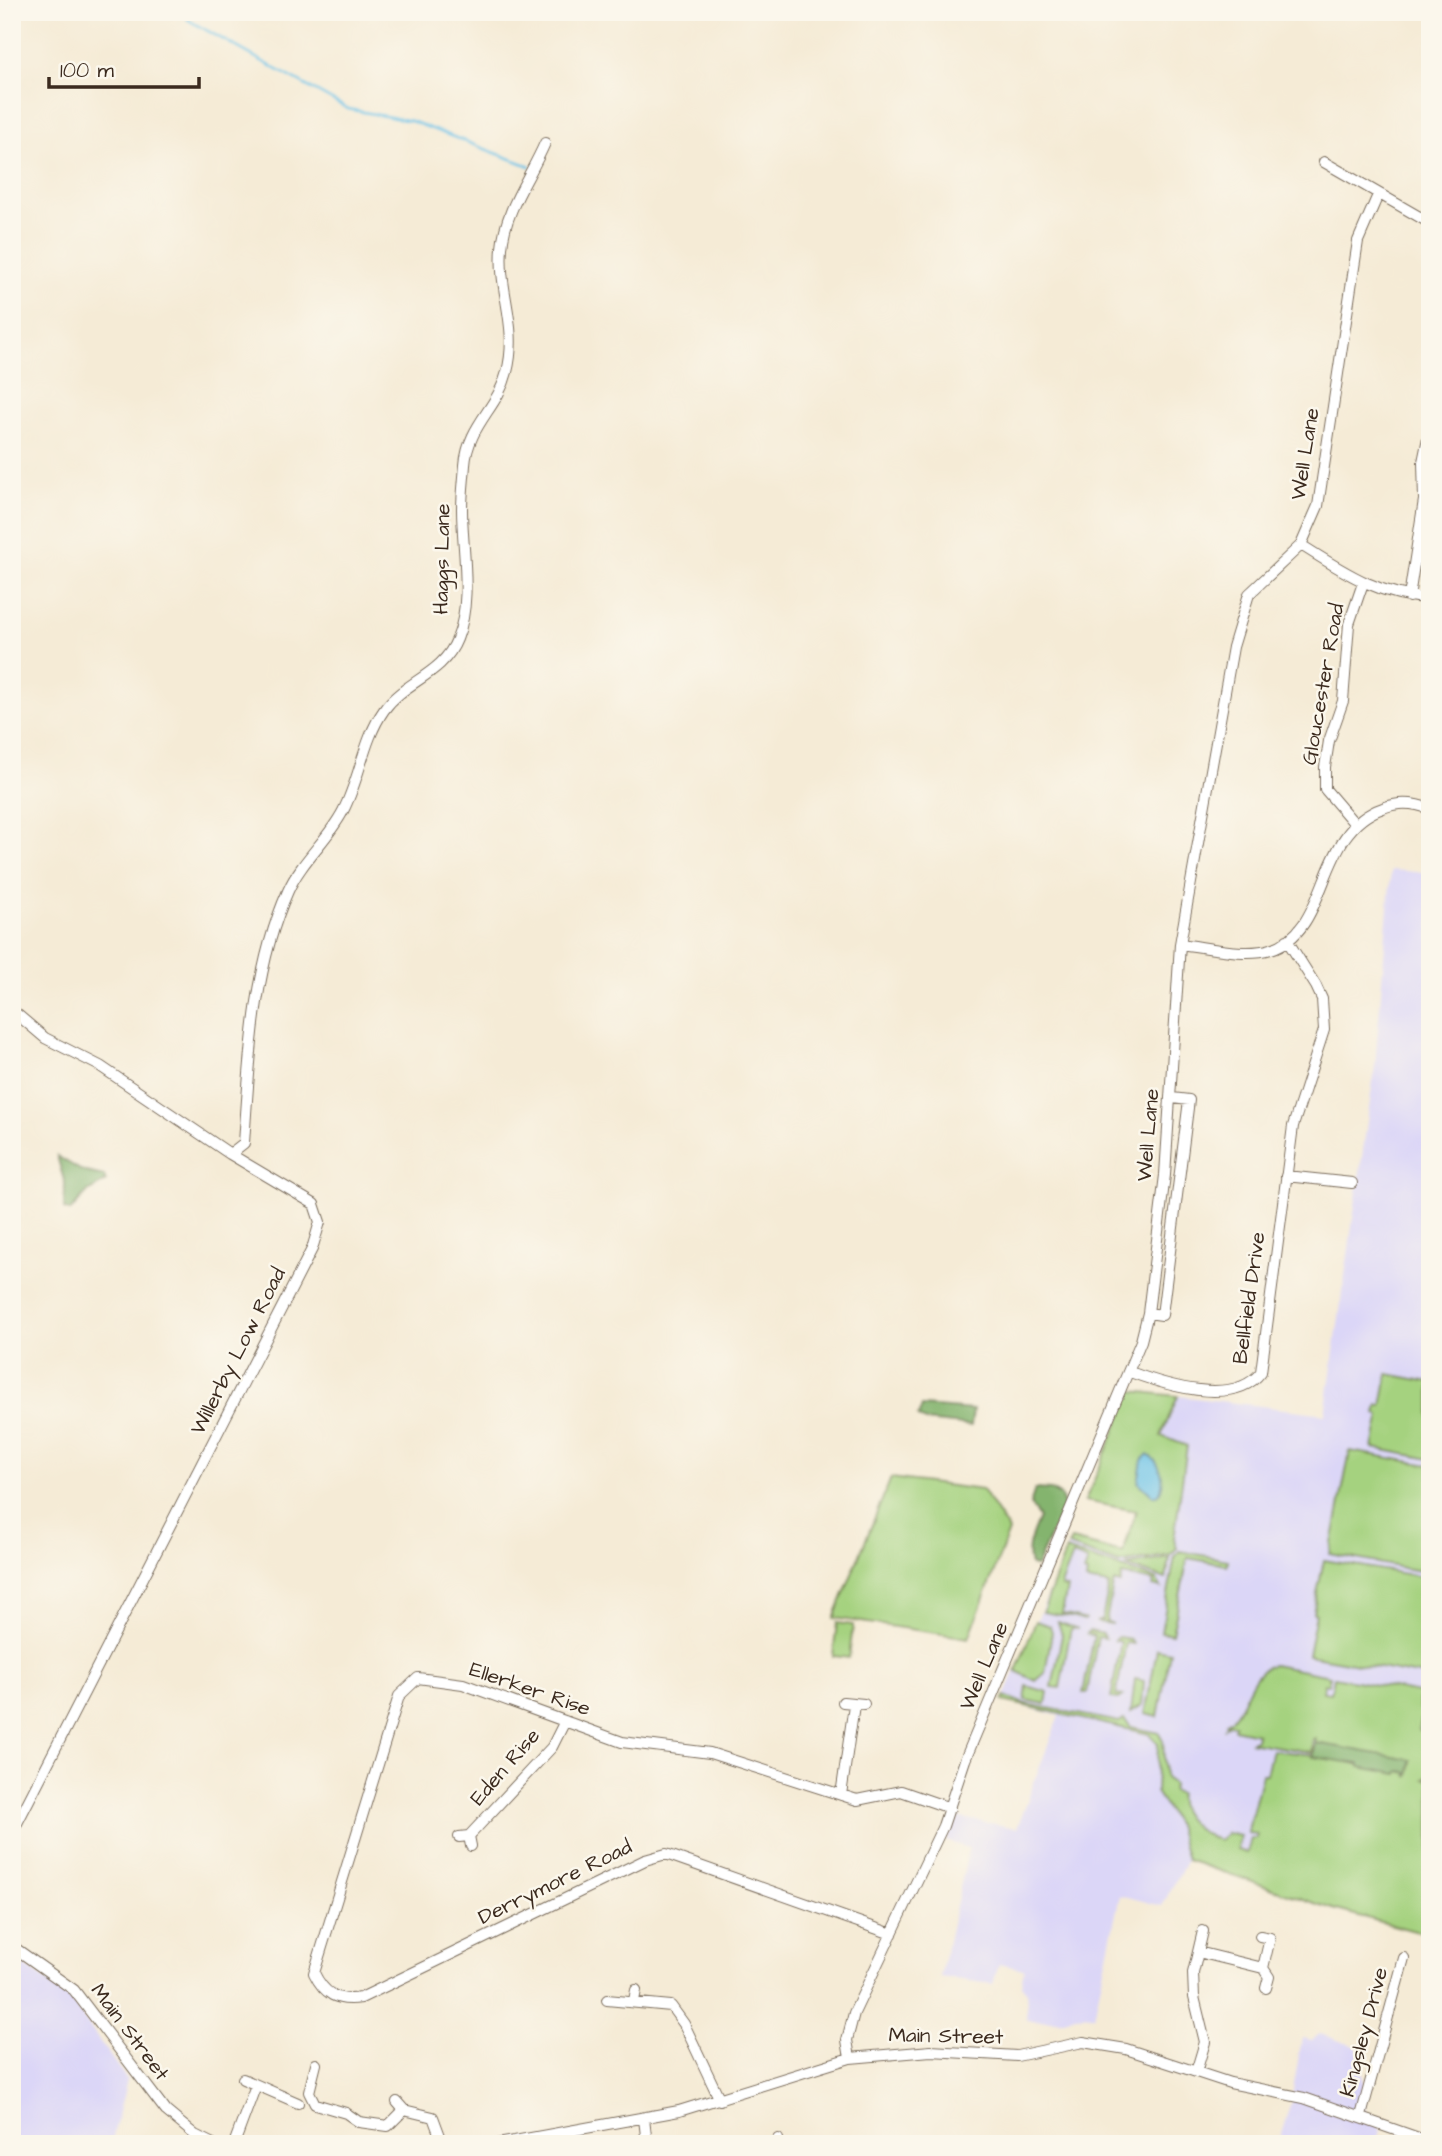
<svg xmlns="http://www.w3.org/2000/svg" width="1442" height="2156" font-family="'Architects Daughter',sans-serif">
	<rect width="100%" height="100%" fill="#fbf7ec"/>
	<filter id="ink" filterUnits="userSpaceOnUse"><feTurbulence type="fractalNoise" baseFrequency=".0143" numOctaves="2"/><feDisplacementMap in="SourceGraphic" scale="14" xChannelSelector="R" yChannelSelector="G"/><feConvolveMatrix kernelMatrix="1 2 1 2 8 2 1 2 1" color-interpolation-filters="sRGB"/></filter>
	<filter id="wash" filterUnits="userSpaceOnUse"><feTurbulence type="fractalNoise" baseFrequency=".00686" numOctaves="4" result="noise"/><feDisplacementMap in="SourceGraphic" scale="28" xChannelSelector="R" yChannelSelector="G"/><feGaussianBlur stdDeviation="1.57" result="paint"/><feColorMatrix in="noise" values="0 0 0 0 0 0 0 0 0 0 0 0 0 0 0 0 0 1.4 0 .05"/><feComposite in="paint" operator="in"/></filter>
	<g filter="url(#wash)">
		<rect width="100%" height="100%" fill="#f5ebd6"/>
		<path fill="#dbd6f7" d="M1391,870L1430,873V1935L1333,1909L1187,1860L1162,1906L1120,1895L1094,2015L1074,2016L1062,2021L1026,2020L1027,1992L1021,1985L1024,1969L999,1964L993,1984L940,1977L969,1848L946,1841L955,1817L1017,1828L1059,1716L1003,1701L1071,1540L1123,1553L1136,1511L1085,1501L1161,1436L1178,1396L1325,1414L1375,1067Z
			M12,1958L65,1992L127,2080L111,2144H12Z
			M1320,2034L1357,2047L1365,2088V2114L1381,2129L1375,2144H1278L1291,2102L1302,2038L1312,2040Z"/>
		<path fill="#a5d27f" stroke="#707e4e" stroke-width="2" fill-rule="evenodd" d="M1388,1374L1430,1382V1459L1373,1448L1380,1415L1376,1414L1378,1405L1382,1406Z
			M1132,1391L1178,1396L1161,1436L1187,1446L1174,1539L1177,1548L1171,1555L1119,1564L1068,1546L1071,1540L1123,1553L1136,1511L1085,1501Z
			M1350,1451L1430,1465V1573L1330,1554Z
			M891,1478L982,1490L1009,1531L969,1638L834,1618Z
			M1066,1550L1156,1579L1161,1588L1153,1586L1154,1581L1122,1575L1120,1584L1114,1582L1113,1586L1106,1621L1112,1624L1096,1622L1102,1620L1109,1585L1086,1581L1087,1574L1084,1573L1088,1561L1073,1555L1062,1583L1061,1587L1067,1588L1062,1614L1086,1620L1043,1612Z
			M1180,1551L1228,1560L1227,1565L1188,1558L1172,1634L1161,1632L1175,1557Z
			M1170,1558L1166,1579L1126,1566Z
			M1324,1560L1430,1578V1677L1308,1655L1316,1614L1313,1613Z
			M1036,1621L1050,1626L1052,1632L1045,1673L1036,1681L1016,1671Z
			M1058,1622L1078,1629L1071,1628L1060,1688L1052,1687L1062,1635Z
			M837,1623L853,1625L849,1658L833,1656Z
			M1089,1631L1103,1634L1105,1638L1098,1637L1087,1693H1083L1094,1636L1087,1634Z
			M1118,1637L1130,1639L1133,1644L1126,1643L1116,1695L1123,1696L1119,1699L1111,1698L1121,1642L1114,1640Z
			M1157,1649L1170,1652L1158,1717L1145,1714Z
			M1273,1665L1330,1676L1328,1684H1324L1323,1692L1331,1693L1334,1677L1419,1693V1710L1423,1700L1425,1705L1419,1730L1430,1733V1775L1425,1779L1430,1780V1905L1426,1934L1333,1909L1187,1860L1177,1825L1156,1792L1158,1744L1149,1734L1003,1701L1005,1696L1022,1703L1119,1722L1124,1719L1131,1727L1159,1733L1163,1740L1165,1778L1173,1784L1172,1791L1179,1793C1175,1814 1199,1835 1219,1840L1227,1833L1240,1836L1237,1850L1247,1853L1251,1838H1256L1257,1834L1248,1833V1830L1262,1774H1266L1272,1750L1312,1755L1316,1739H1313L1311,1752L1250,1742L1256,1740L1257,1734L1234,1729L1235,1725L1228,1724L1225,1727L1226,1723C1247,1711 1247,1670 1273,1665ZM1411,1760L1408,1773L1398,1771V1774L1344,1761Z
			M1135,1679L1144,1681L1142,1705L1131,1712Z
			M1027,1686L1048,1692L1046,1704L1025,1700Z"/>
		<path fill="#84b46e" stroke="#606f46" stroke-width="2" d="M57,1156L82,1171L104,1176L106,1181L88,1192L70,1211L64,1209L65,1184Z
			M922,1406L973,1410L971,1426L925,1421L918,1417Z
			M1035,1489L1051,1490L1061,1496L1064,1505L1036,1567L1030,1565C1025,1547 1032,1535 1039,1518L1030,1504Z
			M1316,1743L1411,1760L1408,1776L1407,1772L1399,1771L1397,1774L1360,1767V1764L1313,1757Z"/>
		<path fill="#6ac2e7" stroke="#527682" stroke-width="2" d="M1148,1454C1160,1463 1167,1480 1159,1494L1153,1496L1138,1482L1142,1460Z"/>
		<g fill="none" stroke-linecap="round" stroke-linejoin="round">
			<path stroke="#6ac2e7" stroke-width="2.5" d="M181,12L190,21L348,109L411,121L530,166"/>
		</g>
	</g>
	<g filter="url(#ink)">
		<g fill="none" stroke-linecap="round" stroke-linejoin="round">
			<g stroke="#7c6e5e" stroke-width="12">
				<path id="street" d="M1324,162L1430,223
					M1301,545C1342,571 1380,597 1430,598
					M1409,597L1424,500L1423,462L1430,428
					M1354,823L1325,789V767L1329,741L1343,701L1349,624L1363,583
					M1180,944C1207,947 1245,957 1271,949C1332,930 1315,831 1383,808C1398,802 1415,803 1430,809
					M12,1010L45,1038L100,1066L230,1154L314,1204L320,1222L312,1249L12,1833
					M230,1154L244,1143C250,1059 253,969 288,891C301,861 328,840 343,811C360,779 363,740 384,710C404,681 443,675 457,639C473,600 462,549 462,509C462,494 464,479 465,465C468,425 498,408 507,372C519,326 498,291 502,248C505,209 530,178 545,143
					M1286,1176L1352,1183
					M1148,1313L1162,1315L1189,1100L1172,1098
					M1130,1372C1165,1385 1235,1407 1261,1372L1293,1126L1324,1030L1322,999L1316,986L1287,940
					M843,1702L864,1704
					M841,1795L854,1705
					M469,1836L552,1747L565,1721
					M459,1837L469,1836L471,1846
					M892,1934L666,1854L645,1860L361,1998C337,2002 324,1994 314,1973L399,1696L418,1678L463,1684L622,1742L710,1753L857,1800L901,1791L950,1808
					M1260,1936L1270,1938L1263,1968
					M12,1946L74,1990L166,2111L195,2135L213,2144
					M1198,1952L1263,1968L1269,1977L1266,1988
					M607,2000L671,2006L684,2024L720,2100
					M634,2001L636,1990
					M850,2058L847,2040L854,2013L943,1826L965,1760L1141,1341L1148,1313L1165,1175L1180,944L1233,647L1249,594L1301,545L1318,506L1358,241L1378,195
					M316,2064L309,2092L315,2104L346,2113L359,2122L388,2126L404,2110L433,2117L443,2144
					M1196,2072L1205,2042L1194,1997L1193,1973L1203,1931
					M243,2079L298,2103
					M397,2102L404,2110
					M1361,2116L1404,1958
					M644,2119L647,2144
					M778,2139L779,2144
					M234,2144L256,2085
					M498,2144L679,2111L850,2058L931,2051L1017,2056L1083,2042L1126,2049L1230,2083L1304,2098L1430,2142"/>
			</g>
			<use href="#street" stroke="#fff" stroke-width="10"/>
		</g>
	</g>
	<g text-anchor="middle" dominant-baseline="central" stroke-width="5" stroke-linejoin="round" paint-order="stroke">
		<g font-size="21" fill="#3b2a1e" stroke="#fbf7ec">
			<text transform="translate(1305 454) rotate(-81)">Well Lane</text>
			<text transform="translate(442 559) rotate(-89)">Haggs Lane</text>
			<text transform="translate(1323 684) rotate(-80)">Gloucester Road</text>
			<text transform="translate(1148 1135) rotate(-85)">Well Lane</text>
			<text transform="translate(1249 1298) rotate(-82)">Bellfield Drive</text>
			<text transform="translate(238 1351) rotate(-63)">Willerby Low Road</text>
			<text transform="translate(984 1666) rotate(-67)">Well Lane</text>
			<text transform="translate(530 1689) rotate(19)">Ellerker Rise</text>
			<text transform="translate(505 1767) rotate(-49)">Eden Rise</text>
			<text transform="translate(555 1882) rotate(-26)">Derrymore Road</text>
			<text transform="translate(130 2032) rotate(53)">Main Street</text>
			<text transform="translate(1364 2032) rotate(-75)">Kingsley Drive</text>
			<text transform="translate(946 2036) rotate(1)">Main Street</text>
		</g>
	</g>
	<rect width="1442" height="2156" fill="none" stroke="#fbf7ec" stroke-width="42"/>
	<path d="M49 77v10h150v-10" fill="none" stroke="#3b2a1e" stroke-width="3.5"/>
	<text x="60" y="77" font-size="21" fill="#3b2a1e" stroke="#fbf7ec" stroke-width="5" paint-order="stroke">100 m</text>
</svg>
